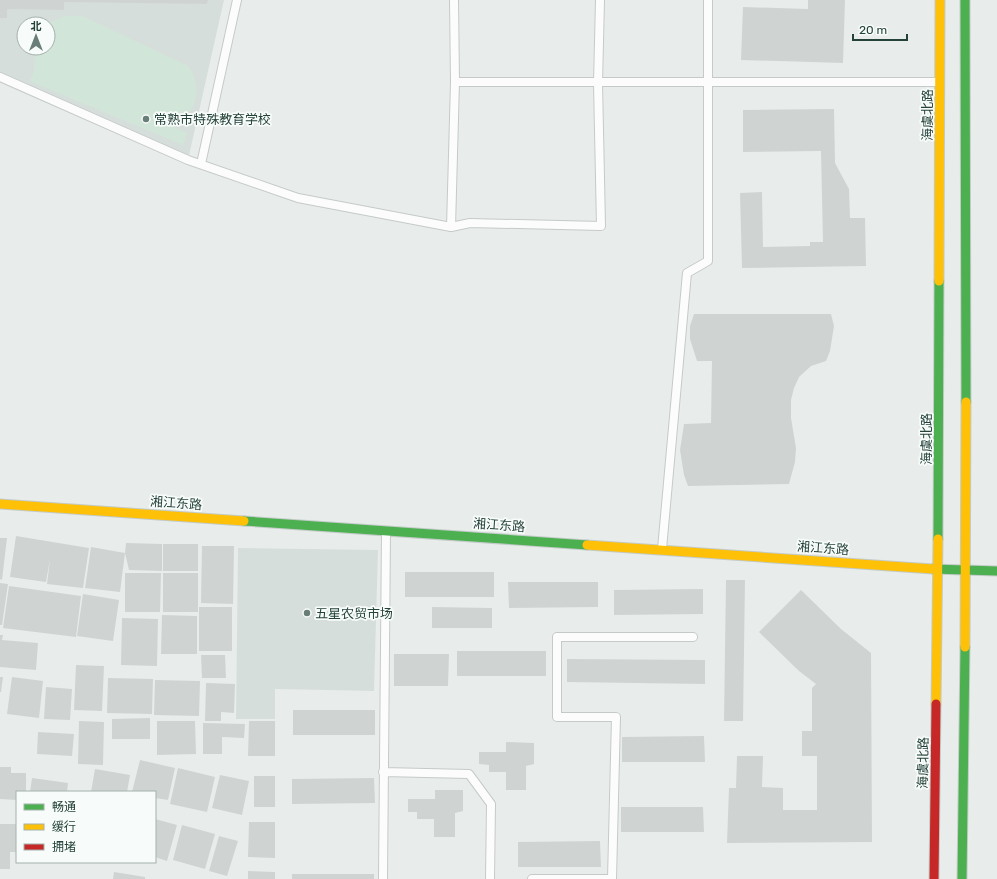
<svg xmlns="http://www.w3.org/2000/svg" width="997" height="879" font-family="Rubik,'Noto Sans SC',sans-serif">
	<rect width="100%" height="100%" fill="#e8edeb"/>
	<path fill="#d6dedb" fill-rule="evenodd" d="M0,0H224L188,160L0,77ZM24,24H48V48H24Z
		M238,548L378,550L374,691L275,689V719H236Z"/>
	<path fill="#d1e6d8" d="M65,16H82L188,66C204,88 196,114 173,127L187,133L183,145L30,81L34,72L35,48H48L47,24Z"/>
	<path fill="#cfd4d2" d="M0,0H208L207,4L64,2V10L7,9V18H0Z
		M808,0H845L843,63L741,60L743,7L808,9Z
		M834,109L835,163L849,189L850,218H865L866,266L742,268L740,193L762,192L763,247L810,246V242H823L821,151L743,152V110Z
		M694,314H831L834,326L830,351L826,361L811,366L799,377L794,388L791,400V418L796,448L795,462L789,484L688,486L684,475L680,450L684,424L711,423L712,361H697L690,339V326Z
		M16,536L89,548L83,588L47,584L50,559L46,582L10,577Z
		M0,538H7L2,580L0,579Z
		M126,543L162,544V571L129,570L125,553L120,592L85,588L91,547L125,553Z
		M163,544H198V571H163Z
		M202,546H234L233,604L201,603Z
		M405,572H494V597H405Z
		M125,573H161L160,612H125Z
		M163,573H198V612H163Z
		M726,580H745L743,721H724Z
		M508,582H598V607L509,608Z
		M0,583L8,584L2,625H0Z
		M9,586L81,596L76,637L3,628Z
		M703,589V614L614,615V590Z
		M801,590L841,629L871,653L872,842L727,843L729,788H736L737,756H763L762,787L783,788V810H817V756H802V731H812V688L816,684L799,671L759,632Z
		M83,594L119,600L113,641L77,636Z
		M199,607H232V651H199Z
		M432,607L492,608V628H432Z
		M162,615L197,616V654H161Z
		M122,618L158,619L157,666L121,665Z
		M0,635H3L2,640L38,643L36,670L0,667Z
		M457,651H546V676H457Z
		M394,654H449L448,686H394Z
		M201,655H225L226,678H202Z
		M567,659L705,660V684L567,682Z
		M76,665L104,666L102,711L74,710Z
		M0,677H3L1,692H0Z
		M12,677L43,681L39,718L7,714Z
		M108,678L153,679L152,714L107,713Z
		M155,680L200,681L199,716L154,715Z
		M206,683L235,684L234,713L221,712V721H205Z
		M46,687L72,689L70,720L44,719Z
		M293,710H375V735H293Z
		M150,718V739H112V719Z
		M79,721L104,722L103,765L78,764Z
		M157,721H195L196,754L157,755Z
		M249,721H275V756H248Z
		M203,723L245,724L244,738L222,737V754H203Z
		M38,732L74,734L72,756L37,754Z
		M704,736L705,762H622V737Z
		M506,742L534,743V764L526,766V790H506V772H489V765L479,764V752H506Z
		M140,760L175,768L168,800L155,798V792H132Z
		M0,767H11V773H26V792H17V800L0,799Z
		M178,768L215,777L207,812L170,804Z
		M95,769L130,775L127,792H91Z
		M220,775L249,781L242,815L212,808Z
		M254,776H275V807H254Z
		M32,778L68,783L67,792H30Z
		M374,778L375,803L292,804V779Z
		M435,790H463V811L455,813V837H434V819H417V812H408V799H435Z
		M621,807H703L704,832H621Z
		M155,819L177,825L167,861L155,857Z
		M249,822H275V858L248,857Z
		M0,824H17V852H10V869H0Z
		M182,825L215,834L205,869L173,860Z
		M219,836L238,841L227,876L209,871Z
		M600,841L601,867H518V842Z
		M248,871L275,872V879H248Z
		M114,872L145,877V879H113Z
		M292,874H374V879H292Z"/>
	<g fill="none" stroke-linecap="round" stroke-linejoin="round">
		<g stroke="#c5cac8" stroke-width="10">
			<path id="lane" d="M0,77L188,160L298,198L451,227L470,223L601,226L598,83L600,0
				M455,82H939
				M201,164L237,0
				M451,227L455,82L454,0
				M662,549L687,273L708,261V0
				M383,772L469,774L491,804L490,879
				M383,879L386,531
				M532,879H584
				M584,879H612L616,717H557V637H693"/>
		</g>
		<g stroke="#c3cbc8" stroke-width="11">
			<path id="fast" d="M965,0L966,402
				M244,521L587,545
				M938,539L939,281
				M933,569L997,571
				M962,879L965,647"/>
		</g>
		<g stroke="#c3cbc8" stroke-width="11">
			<path id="slow" d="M939,281L940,0
				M0,504L244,521
				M587,545L933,569
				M965,647L966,402
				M936,704L938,539"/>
		</g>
		<g stroke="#c3cbc8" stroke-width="11">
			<path id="jam" d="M934,879L936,704"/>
		</g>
		<use href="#lane" stroke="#fcfcfc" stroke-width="8"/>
		<use href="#fast" stroke="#4caf50" stroke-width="9"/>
		<use href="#slow" stroke="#ffc107" stroke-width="9"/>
		<use href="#jam" stroke="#c62828" stroke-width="9"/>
	</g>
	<g fill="#697e78" stroke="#f7fbf9" stroke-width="1.5">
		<circle cx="146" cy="119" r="4"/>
		<circle cx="307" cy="613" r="4"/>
	</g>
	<g text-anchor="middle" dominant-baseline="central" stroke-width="3.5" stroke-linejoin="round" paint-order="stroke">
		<g font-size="13" fill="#24423a" stroke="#f7fbf9">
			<text transform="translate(927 115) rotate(-90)">海虞北路</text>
			<text transform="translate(926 439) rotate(-90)">海虞北路</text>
			<text transform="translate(176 503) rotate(4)">湘江东路</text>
			<text transform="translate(499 525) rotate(4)">湘江东路</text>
			<text transform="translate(823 548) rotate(4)">湘江东路</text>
			<text transform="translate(923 763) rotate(-89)">海虞北路</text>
		</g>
		<g font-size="13" fill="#24423a" stroke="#f7fbf9" text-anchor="start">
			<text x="154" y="119">常熟市特殊教育学校</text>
			<text x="315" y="613">五星农贸市场</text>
		</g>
	</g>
	<rect x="16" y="791" width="140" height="72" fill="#f7fbf9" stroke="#a3b1ad"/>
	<rect x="24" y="804" width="20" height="6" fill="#4caf50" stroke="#a3b1ad"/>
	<text x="52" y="811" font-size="12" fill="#24423a">畅通</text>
	<rect x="24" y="824" width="20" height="6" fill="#ffc107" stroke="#a3b1ad"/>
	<text x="52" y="831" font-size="12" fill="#24423a">缓行</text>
	<rect x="24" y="844" width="20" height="6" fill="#c62828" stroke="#a3b1ad"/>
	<text x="52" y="851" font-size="12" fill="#24423a">拥堵</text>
	<g transform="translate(36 36)"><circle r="19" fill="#f7fbf9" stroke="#a3b1ad"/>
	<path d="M0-3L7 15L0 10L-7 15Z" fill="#697e78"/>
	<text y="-6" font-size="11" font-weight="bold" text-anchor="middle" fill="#24423a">北</text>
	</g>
	<path d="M853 34v6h54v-6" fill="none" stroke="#24423a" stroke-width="2"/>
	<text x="859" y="34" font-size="12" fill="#24423a" stroke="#f7fbf9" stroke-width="3" paint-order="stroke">20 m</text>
</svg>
